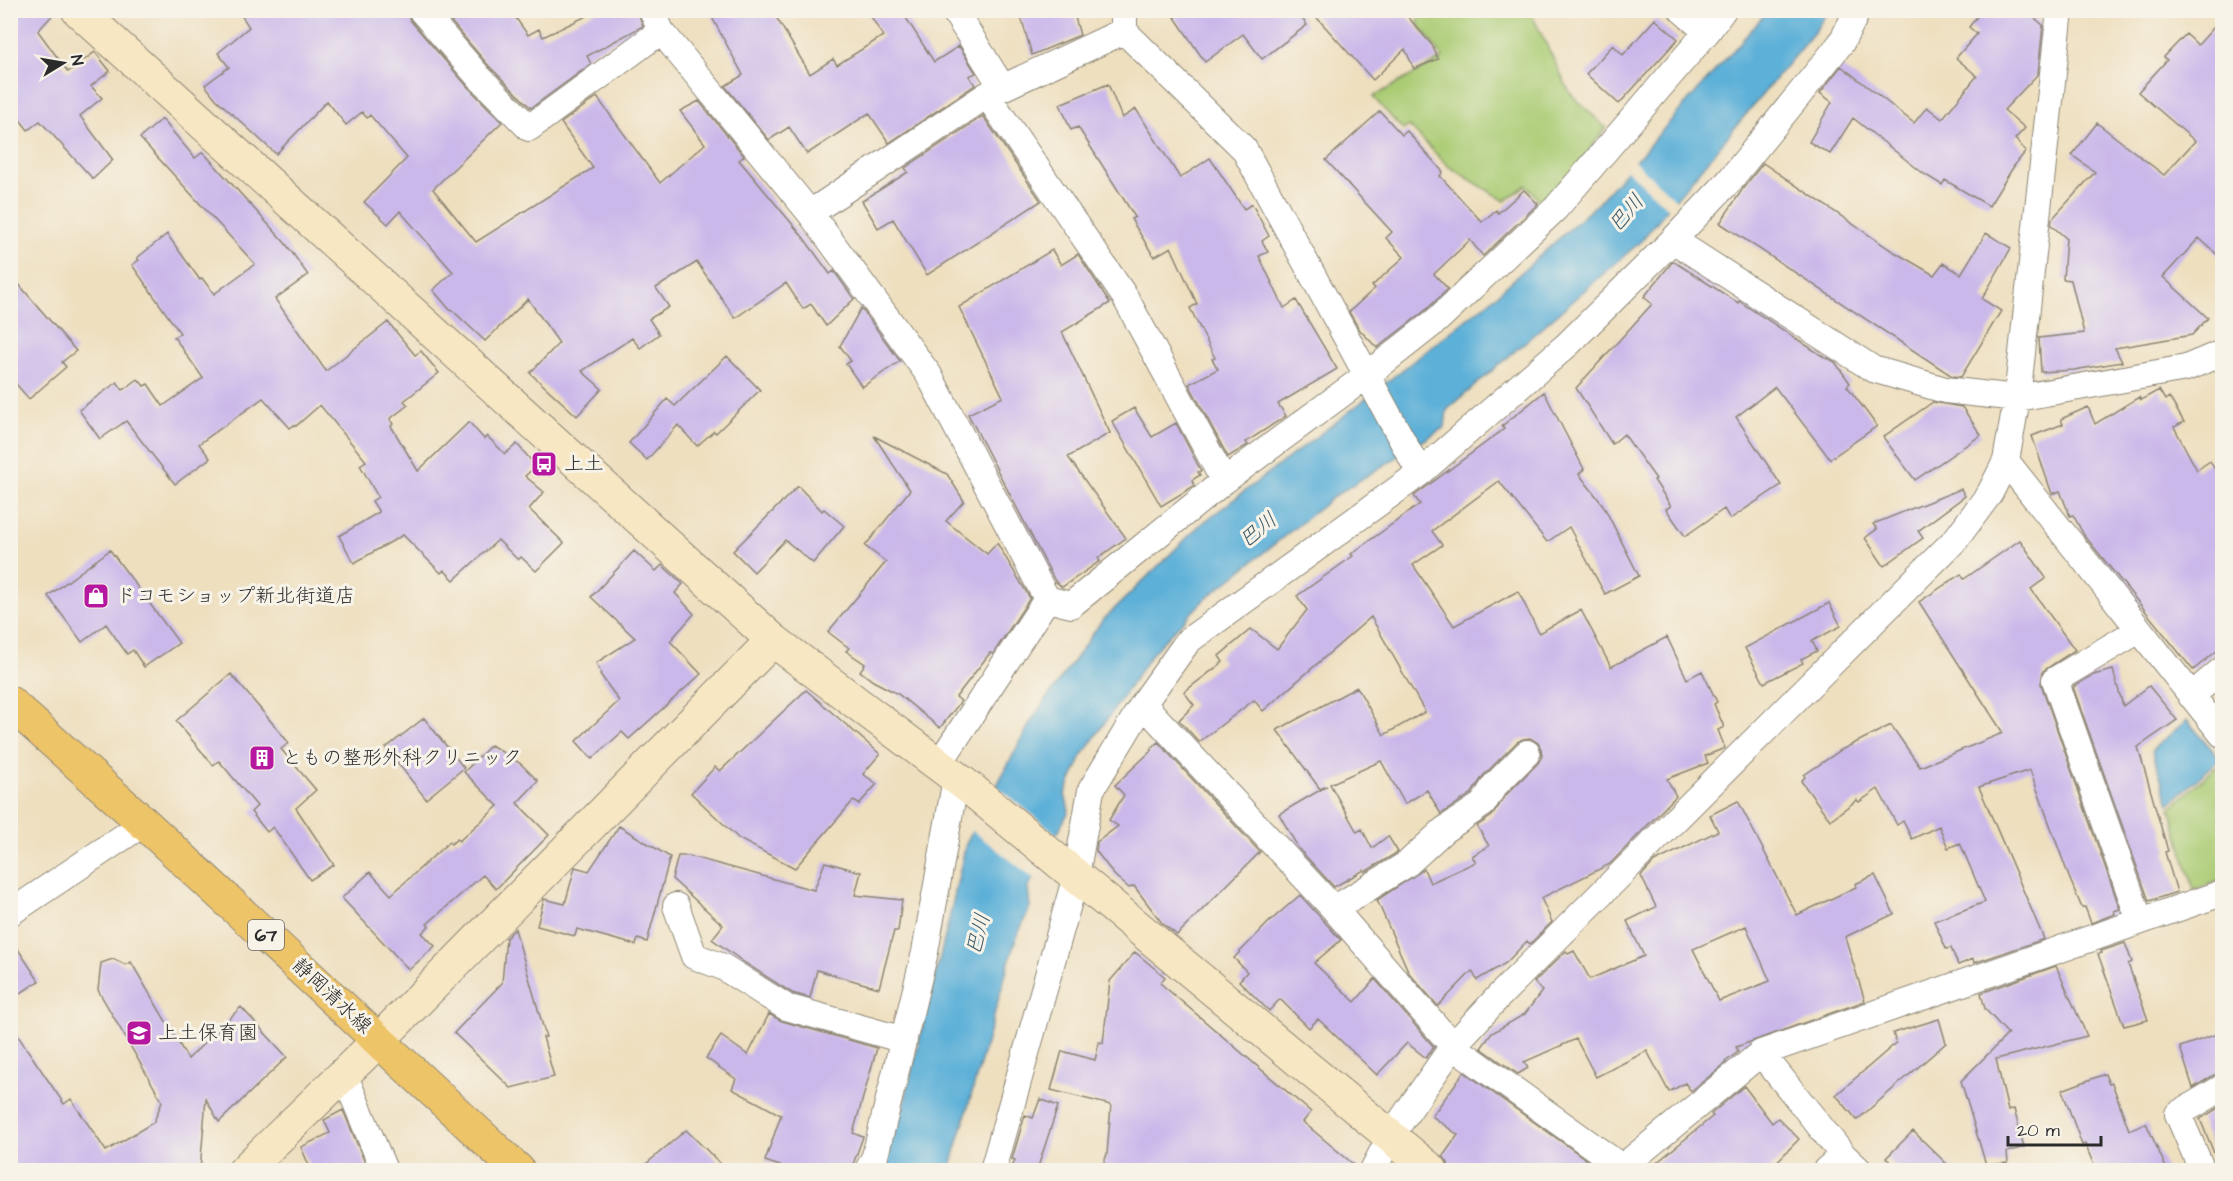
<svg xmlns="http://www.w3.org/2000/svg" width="2233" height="1181" font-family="'Architects Daughter','Klee One',sans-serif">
	<rect width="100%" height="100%" fill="#f7f3e8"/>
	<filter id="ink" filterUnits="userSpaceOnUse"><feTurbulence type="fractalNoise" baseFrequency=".0167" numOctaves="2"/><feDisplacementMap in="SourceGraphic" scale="12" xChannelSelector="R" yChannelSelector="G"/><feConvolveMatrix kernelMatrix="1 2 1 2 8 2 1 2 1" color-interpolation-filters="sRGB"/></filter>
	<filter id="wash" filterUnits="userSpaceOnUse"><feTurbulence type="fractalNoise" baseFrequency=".008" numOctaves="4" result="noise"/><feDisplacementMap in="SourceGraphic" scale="24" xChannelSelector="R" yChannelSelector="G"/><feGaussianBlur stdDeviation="1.35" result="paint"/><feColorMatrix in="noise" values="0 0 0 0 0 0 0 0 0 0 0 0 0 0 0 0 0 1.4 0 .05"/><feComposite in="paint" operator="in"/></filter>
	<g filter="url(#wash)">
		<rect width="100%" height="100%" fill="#eedfbf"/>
		<path fill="#abcc74" stroke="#6b7c50" stroke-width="1.5" d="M1495,10L1497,12L1530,11L1570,93L1606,128L1545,208L1526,185L1505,201L1448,166L1409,126L1403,130L1373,97L1443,58L1417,22L1428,11Z
			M2222,762V880L2194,890L2170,808Z"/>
		<path fill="#5db0d8" stroke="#446e82" stroke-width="1.5" d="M1768,11H1828L1815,31L1640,242L1447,410L1445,427L1336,495L1204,600L1153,652L1082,756L1065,794L1069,811L1028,888L1030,907L1015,941L950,1170H880L902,1112L948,924L966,843L1033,718L1101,622L1200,525L1341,418L1491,300L1598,203Z
			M2187,720L2220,759L2169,804L2152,750Z"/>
		<path fill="#eedfbf" d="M1632,159L1677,201L1670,210L1625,168Z
			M994,784L1059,836L1036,880L970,829Z"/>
		<g id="blocks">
			<path fill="#cab8ea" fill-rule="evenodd" d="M10,10H57L38,31L68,72L95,52L110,71L91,86L102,98L80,116L113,160L93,179L40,121L28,130L10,107Z
				M238,10H406L410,20L467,86L502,122L433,189L476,242L593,168L561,123L597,97L660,183L705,144L680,111L699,101L744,156L739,160L803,237L830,274L834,271L854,299L826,326L811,304L803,309L786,283L735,318L697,262L656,288L669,307L649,319L659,334L640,348L632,338L582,371L602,389L577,416L530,373L559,343L528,299L485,341L451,309L450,310L433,290L453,272L400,211L388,224L364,202L407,158L370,115L367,118L362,112L346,125L327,101L276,154L216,99L205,85L229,67L218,53L249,27Z
				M441,10H510L528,35L539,29L543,37L599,10H637L643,26L587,56L591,64L531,108L489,66Z
				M708,10H772L810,74L833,59L837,65L883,36L867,10H901L934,62L959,46L976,73L969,76L975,85L889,143L869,113L807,154L789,127L769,140L725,86L743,75Z
				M1019,10H1073L1080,35L1032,55Z
				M1170,10H1296L1307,25L1262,59L1243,34L1205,62Z
				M1310,10H1402L1432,45L1438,59L1414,69L1405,49L1373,80Z
				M1982,10H2025L2043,25L2038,74L2004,110L2025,128L2015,139L2026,151L2014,166L1989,206L1945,180L1942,185L1924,174L1853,118L1830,154L1809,142L1832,102L1820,93L1841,66L1914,123L1927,107L1942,119L1977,76L1956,58L1977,34L1969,27Z
				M2223,17V260L2199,238L2163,277L2208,318L2192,335L2115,348L2122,362L2074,370L2041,372L2039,338L2084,333L2071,280L2063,279L2066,238L2051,225L2052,219L2095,172L2072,155L2097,123L2164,175L2195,141L2138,92L2167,60L2164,57L2186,34L2198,45Z
				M1655,19L1678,39L1619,104L1586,74L1613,45L1623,55Z
				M1108,84L1122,118L1136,109L1180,178L1210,158L1244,209L1252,204L1269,236L1262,241L1268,252L1259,256L1284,308L1296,300L1337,369L1278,404L1286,416L1246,442L1248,445L1228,457L1189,384L1218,369L1212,359L1215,358L1190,308L1197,304L1171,247L1154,257L1131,219L1135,217L1078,127L1071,130L1060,104Z
				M1380,111L1402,135L1407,131L1443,172L1440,176L1482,222L1496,210L1498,213L1524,190L1538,204L1483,256L1470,240L1434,274L1448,289L1427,309L1377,348L1359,329L1349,312L1375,288L1372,286L1404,257L1386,238L1392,232L1326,160Z
				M983,116L1041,201L927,275L893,219L878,228L862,201L908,172L905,168Z
				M162,119L195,158L203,152L286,244L308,275L275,299L326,371L388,322L415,355L421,351L439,373L404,401L408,405L390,419L393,424L391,426L418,471L469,422L484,439L487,436L505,454L517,444L536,466L525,476L544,492L529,509L564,543L536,571L521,557L518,560L498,540L454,580L444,570L441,573L403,535L354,563L339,536L379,512L372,501L378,497L360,465L366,461L320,405L296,426L294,425L290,428L263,398L199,444L210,458L175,484L126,421L100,439L79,410L117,382L123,390L138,379L144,386L148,384L163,406L203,378L174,337L180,333L132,265L139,260L137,258L167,234L200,280L202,278L214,294L255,264L140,138Z
				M1763,163L1891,250L1934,275L1943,263L1961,274L1986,233L2011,248L1982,299L2001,311L1961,377L1952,376L1720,223L1744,187Z
				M1052,250L1061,265L1078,254L1110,303L1062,332L1110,433L1068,457L1126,538L1098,558L1100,561L1062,587L1055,581L968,414L1003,397L959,307Z
				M1673,261L1738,303L1739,301L1827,359L1828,358L1835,362L1850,383L1847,386L1877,426L1830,459L1775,387L1736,417L1781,485L1730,519L1724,509L1685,536L1666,509L1671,506L1654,480L1656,479L1624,434L1612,444L1576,388L1652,304L1644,297Z
				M10,274L76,351L62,362L66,367L29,399L10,377Z
				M861,308L900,361L862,387L846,364L851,361L840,346Z
				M727,356L760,390L716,433L714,431L697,446L678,425L647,460L629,443L667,399L675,406Z
				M2159,390L2165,400L2169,397L2184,422L2174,427L2197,470L2210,461L2223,484V646L2193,670L2084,535L2073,515L2070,516L2060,491L2052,494L2032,436L2063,424L2061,419L2088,407L2095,424L2139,397L2141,400Z
				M1544,392L1584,469L1579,474L1603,505L1639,576L1605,594L1569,527L1547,542L1499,481L1432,531L1442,545L1413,565L1454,626L1518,591L1539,633L1581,610L1611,667L1667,637L1687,679L1702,671L1717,702L1714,704L1724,727L1718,730L1725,748L1705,756L1708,763L1667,779L1676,796L1610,864L1541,898L1552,922L1530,944L1527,941L1506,963L1477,980L1472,971L1438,1006L1409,973L1377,900L1424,869L1430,883L1476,862L1472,856L1489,846L1477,826L1492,816L1506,795L1538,763L1542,756L1541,749L1538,743L1530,738L1523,739L1517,742L1483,776L1472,793L1441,814L1427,790L1405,804L1381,761L1330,784L1357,832L1362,829L1372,848L1388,836L1398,852L1365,872L1364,870L1334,887L1299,849L1279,814L1327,786L1320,789L1277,730L1357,687L1384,735L1425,712L1371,617L1263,711L1254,700L1199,742L1179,720L1194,705L1184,692L1223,662L1219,656L1251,629L1277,649L1307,610L1297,596L1353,556L1351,554L1420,504L1414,496L1504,429L1502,426Z
				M1933,402L1962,407L1981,435L1915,480L1883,437Z
				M1134,408L1152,437L1176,423L1201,471L1198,472L1200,475L1192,480L1194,486L1161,506L1112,421Z
				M874,436L947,474L964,501L946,521L987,554L997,543L1030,598L993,654L990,653L956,697L961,701L940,728L898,694L873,681L860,671L865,664L846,651L849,648L828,632L886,562L865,546L910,490Z
				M798,486L822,511L824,509L844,526L813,563L785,540L754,572L733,551Z
				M1961,489L1965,496L1918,531L1923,538L1884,566L1865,538L1877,529L1873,524Z
				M2020,540L2046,578L2031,589L2075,650L2043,671L2041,684L2120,909L2114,911L2115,914L2091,923L2085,907L2082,908L2069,877L2030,770L1979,787L2044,939L1974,963L1973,959L1958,965L1951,948L1946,949L1934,921L1985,902L1960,843L1948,848L1939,826L1912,839L1903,821L1897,825L1878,789L1859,802L1857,800L1830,820L1801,781L1805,777L1804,775L1841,750L1891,725L1920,767L2003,733L1919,602L1961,574L1964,579Z
				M110,550L179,643L144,667L133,650L127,654L106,624L82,642L48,596Z
				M634,551L656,571L662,565L683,584L675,593L694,614L670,641L701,674L629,739L622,732L592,759L576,741L619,701L600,674L601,673L596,663L635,638L591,597Z
				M1829,603L1841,626L1812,641L1817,651L1801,659L1803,663L1764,683L1745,648Z
				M2113,670L2123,706L2149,686L2177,720L2138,747L2168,851L2165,852L2177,892L2149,901L2073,687L2093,675Z
				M231,674L289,743L281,749L316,790L296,808L334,865L310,880L273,827L267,832L251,812L257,806L219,761L213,765L176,721Z
				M806,690L880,754L863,774L877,784L859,804L853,801L795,868L739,839L691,793L715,767L720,771Z
				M424,718L464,768L426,799L386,748Z
				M1158,742L1260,852L1177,935L1162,923L1134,886L1129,888L1115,876L1096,851L1097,842L1118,826L1109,820L1124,795L1115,785L1152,750L1150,749Z
				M491,745L521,764L538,781L517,803L549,835L496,889L483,875L427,924L429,926L422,933L435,946L409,970L342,898L370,872L391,895L449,842L451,844L457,839L459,841L498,806L464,772Z
				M1738,801L1797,915L1856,887L1855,884L1875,875L1894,914L1845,937L1865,1001L1736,1047L1738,1052L1725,1062L1726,1063L1691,1091L1685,1083L1669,1092L1647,1051L1596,1077L1576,1039L1524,1062L1528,1068L1518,1074L1481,1048L1492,1033L1525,1014L1542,991L1534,982L1566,951L1568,954L1574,951L1590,979L1644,956L1627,921L1656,907L1641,876L1654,862L1718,831L1710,815ZM1746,926L1770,981L1719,1001L1693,949Z
				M619,826L670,857L647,942L638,939L636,945L577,929L575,936L537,926L544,899L565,904L575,867L589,871Z
				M678,856H689L814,890L825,862L861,872L855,895L902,900L898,931H894L879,988L817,970L810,998L792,993L745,963L712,939L723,925L672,879Z
				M1300,895L1341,940L1314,963L1355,1002L1375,979L1434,1047L1426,1058L1407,1043L1377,1075L1318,1019L1309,1028L1280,999L1269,1011L1239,981L1247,972L1234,958L1269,922Z
				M515,929L546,1037H543L554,1077L511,1088L454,1033L502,983L506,938Z
				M10,937L39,981L10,1000Z
				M2125,943L2132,962L2128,964L2148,1020L2124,1026L2098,954L2102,953L2101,951Z
				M1135,952L1165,977L1160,983L1311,1112L1303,1122L1358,1168V1170H1101L1107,1154L1111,1105L1051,1090L1062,1051L1095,1060L1099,1042L1103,1043L1110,981Z
				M113,959L126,965L131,962L188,1059L241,1007L287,1057L219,1122L206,1099L200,1170H10V1024L64,1104L71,1099L106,1151L154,1122L162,1101L98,990L101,963Z
				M2056,966L2087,1036L1996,1059L2008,1111L2014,1109L2024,1147L2007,1152L2008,1163L1986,1165L1961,1081L2008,1034L1985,1009L1981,993Z
				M769,1014L782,1021L877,1048L853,1133L863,1137L851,1170H792L765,1161L781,1115L732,1089L736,1079L706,1058L721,1036L748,1055Z
				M1939,1019L1946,1043L1857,1120L1836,1095L1896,1043L1893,1033Z
				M2223,1032V1073L2214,1075L2193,1088L2180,1047Z
				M1464,1072L1601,1170H1449L1448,1163L1443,1156L1458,1135L1432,1116Z
				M2105,1074L2109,1084L2112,1083L2129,1130L2146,1123L2167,1170H2096L2085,1144L2082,1145L2062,1090Z
				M1744,1086L1772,1123L1778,1118L1799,1139L1769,1170H1648L1713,1116L1711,1114Z
				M1040,1099L1058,1106L1037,1170H1011L1015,1160L1012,1159L1025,1115L1033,1118Z
				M2223,1105V1170H2221L2200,1119Z
				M343,1110L368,1170H311L301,1147L330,1133L324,1120Z
				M686,1130L727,1170H639Z
				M1913,1131L1953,1170H1899L1886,1158Z"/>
		</g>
	</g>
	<g filter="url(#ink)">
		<use href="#blocks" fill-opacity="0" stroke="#8c8575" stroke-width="1.5"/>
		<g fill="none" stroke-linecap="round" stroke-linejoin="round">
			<g stroke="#8c8575" stroke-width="28">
				<path id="street" d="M421,10L478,76L529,128L661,31
					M652,10L661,31L810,213L929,375L1047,599L1071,605L1224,481L1366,376L1437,320L1556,208L1707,32L1723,10
					M954,10L1002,87
					M1124,10V31L1244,149L1420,473
					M1682,10L1707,32
					M987,95L1125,297L1224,481
					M810,213L987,95L1124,31
					M1673,240L1873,369L1945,390L2017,398L2186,368L2222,353
					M2006,461L2222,734
					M2139,630L2055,680L2140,921
					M2191,696L2222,670
					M1143,704L1334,909L1453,1046L1623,1168
					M939,764L1047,599
					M676,906L694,956L723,967L786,1007L904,1040
					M1334,909L1407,864L1444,830L1483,804L1494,786L1527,753
					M10,913L144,823
					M1761,1053L1843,1155L1859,1170
					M344,1074L384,1170
					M868,1170L875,1156L925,952L956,778
					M993,1170L1076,876L1091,790L1143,704L1188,641L1420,473L1568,344L1673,240L1729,181L1841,43L1858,10
					M1373,1170L1390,1137L1453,1046L1500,995L1956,539L1990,493L2006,461L2017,398L2060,10
					M1619,1170L1761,1053L2222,893
					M1826,1170L1843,1155
					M2202,1170L2178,1114L2222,1088"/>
			</g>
			<g stroke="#8c8575" stroke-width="35">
				<path id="secondary" d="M78,10L773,640
					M245,1170L379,1040L773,640L971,789L1431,1170"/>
			</g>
			<g stroke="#8c8575" stroke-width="35">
				<path id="primary" d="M10,703L144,823L518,1170"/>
			</g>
			<use href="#street" stroke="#fff" stroke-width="26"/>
			<use href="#secondary" stroke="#f8e7c3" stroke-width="33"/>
			<use href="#primary" stroke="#eec469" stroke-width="33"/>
		</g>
	</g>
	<defs>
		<g id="bus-square" transform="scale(1.35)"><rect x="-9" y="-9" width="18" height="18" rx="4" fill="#b5179e" stroke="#f7f3e8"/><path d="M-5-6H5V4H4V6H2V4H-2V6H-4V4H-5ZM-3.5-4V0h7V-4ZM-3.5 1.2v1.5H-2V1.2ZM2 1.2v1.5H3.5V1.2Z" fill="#fff"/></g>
		<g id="shop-square" transform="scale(1.35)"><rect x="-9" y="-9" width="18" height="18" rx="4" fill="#b5179e" stroke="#f7f3e8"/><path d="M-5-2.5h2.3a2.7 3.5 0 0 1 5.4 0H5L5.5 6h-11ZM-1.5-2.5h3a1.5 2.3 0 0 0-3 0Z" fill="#fff"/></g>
		<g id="building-square" transform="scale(1.35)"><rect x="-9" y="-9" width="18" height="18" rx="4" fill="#b5179e" stroke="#f7f3e8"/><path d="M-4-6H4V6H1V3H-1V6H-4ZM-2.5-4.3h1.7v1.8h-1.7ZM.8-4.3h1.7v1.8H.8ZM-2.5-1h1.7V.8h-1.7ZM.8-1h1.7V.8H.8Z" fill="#fff"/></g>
		<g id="school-square" transform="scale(1.35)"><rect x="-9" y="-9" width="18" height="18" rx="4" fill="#b5179e" stroke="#f7f3e8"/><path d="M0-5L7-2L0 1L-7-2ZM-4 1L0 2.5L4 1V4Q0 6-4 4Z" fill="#fff"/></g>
	</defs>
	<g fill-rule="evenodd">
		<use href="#bus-square" x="544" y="464"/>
		<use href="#shop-square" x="96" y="596"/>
		<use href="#building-square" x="262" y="758"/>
		<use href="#school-square" x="139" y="1033"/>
	</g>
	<g text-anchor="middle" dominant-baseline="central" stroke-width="6" stroke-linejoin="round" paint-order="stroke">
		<rect fill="#f7f3e8" stroke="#686764" stroke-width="1.5" x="248" y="920" width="36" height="30" rx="4.5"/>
		<g font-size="18" font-weight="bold" fill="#2b2b2b">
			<text x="266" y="935">67</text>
		</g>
		<g font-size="20" fill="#2b2b2b" stroke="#f7f3e8" text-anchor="start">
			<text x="564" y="464">上土</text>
			<text x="116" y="596">ドコモショップ新北街道店</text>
			<text x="282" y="758">ともの整形外科クリニック</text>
			<text x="158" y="1033">上土保育園</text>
		</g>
		<g font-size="20" fill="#2b2b2b" stroke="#f7f3e8">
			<text transform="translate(332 996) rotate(43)">静岡清水線</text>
		</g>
		<g font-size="21" font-style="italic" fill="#3c5a68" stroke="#f7f3e8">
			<text transform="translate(1626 213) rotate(-49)">巴川</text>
			<text transform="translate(1258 530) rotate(-39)">巴川</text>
			<text transform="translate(978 934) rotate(-75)">巴川</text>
		</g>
	</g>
	<rect width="2233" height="1181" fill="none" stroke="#f7f3e8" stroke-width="36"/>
	<g transform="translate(63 63) rotate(79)" stroke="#f7f3e8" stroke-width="4.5" paint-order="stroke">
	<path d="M0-4.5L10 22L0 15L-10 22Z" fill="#2b2b2b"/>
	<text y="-9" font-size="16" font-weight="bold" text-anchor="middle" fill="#2b2b2b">N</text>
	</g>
	<path d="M2008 1136v9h93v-9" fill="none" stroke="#2b2b2b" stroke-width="3"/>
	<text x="2017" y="1136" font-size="18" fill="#2b2b2b" stroke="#f7f3e8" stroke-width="4.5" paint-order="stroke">20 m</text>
</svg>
